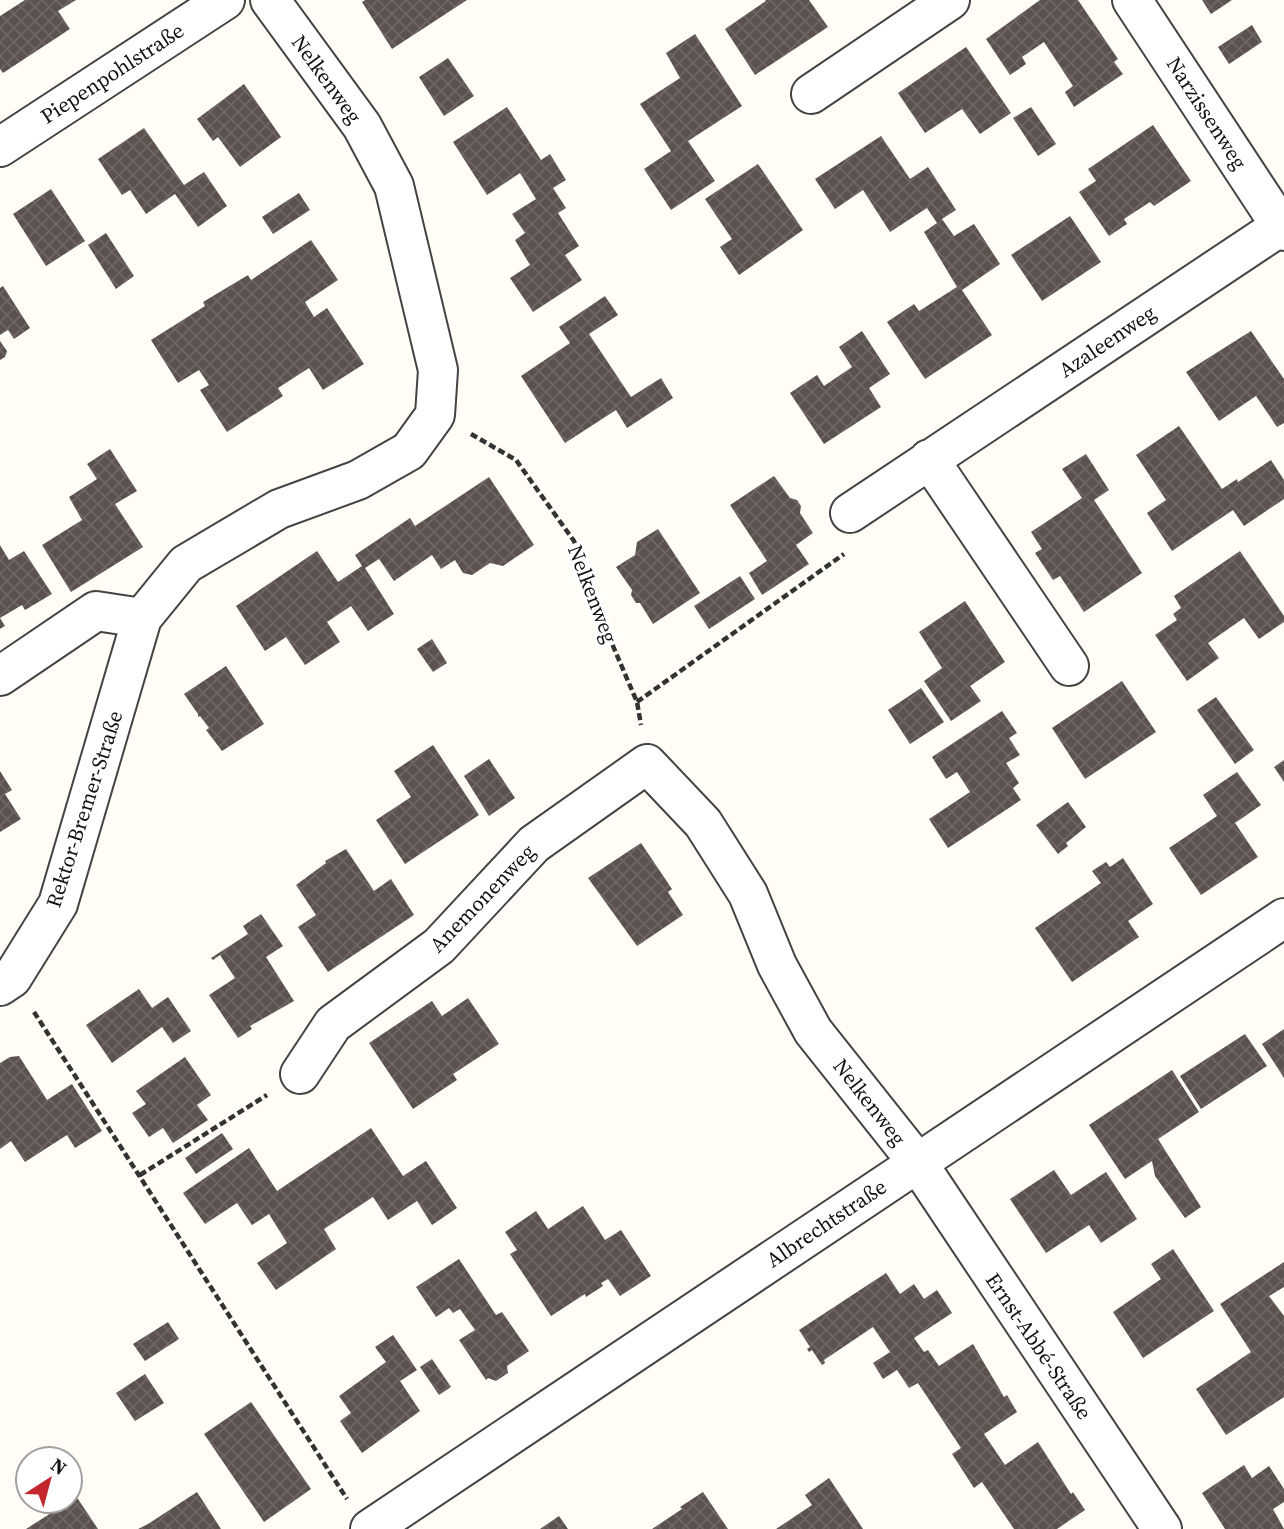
<svg xmlns="http://www.w3.org/2000/svg" width="1284" height="1529" font-family="'Source Serif 4',serif">
	<defs>
		<pattern id="building-cross-hatch" width="8" height="8" patternUnits="userSpaceOnUse" patternTransform="scale(1.75)"><rect width="8" height="8" fill="#5a524d"/><path d="M0 0l8 8M0 8l8-8" fill="none" stroke="#6d6662"/></pattern>
	</defs>
	<rect width="100%" height="100%" fill="#fffdf5"/>
	<path fill="url(#building-cross-hatch)" d="M25,0H76L58,11L70,29L3,73L0,69V16Z
		M365,0H467L392,49L362,2Z
		M765,0H809L828,27L755,75L725,29L766,1Z
		M1040,0H1078L1118,59L1114,62L1123,74L1074,107L1065,92L1073,86L1044,42L1022,57L1026,64L1010,75L986,39Z
		M1202,0H1232L1211,14Z
		M1252,25L1262,42L1229,64L1218,47Z
		M695,34L742,106L688,141L715,181L671,210L644,169L671,151L640,104L680,78L666,53Z
		M966,47L1011,113L980,134L962,109L925,133L898,93Z
		M448,58L474,96L444,116L419,77Z
		M244,84L281,137L240,167L218,137L213,141L197,119Z
		M507,107L541,160L550,154L566,180L553,188L566,208L558,213L579,246L565,255L582,280L533,312L510,278L530,265L515,240L525,233L512,214L536,199L520,173L487,195L453,142Z
		M1031,107L1056,144L1038,156L1013,118Z
		M1153,125L1191,181L1154,206L1150,202L1124,219L1127,224L1109,236L1079,192L1096,181L1088,169Z
		M144,128L184,185L204,172L227,206L198,227L175,194L146,214L130,190L122,195L98,159Z
		M881,136L910,179L928,167L956,210L942,219L954,236L974,224L1000,264L962,290L992,335L925,379L887,322L914,304L919,311L957,287L924,232L937,223L927,208L890,232L863,190L835,209L815,179Z
		M758,164L803,230L739,275L720,247L732,239L705,199Z
		M51,189L85,241L46,266L13,214Z
		M299,193L310,210L273,234L262,217Z
		M1070,216L1101,262L1042,301L1011,255Z
		M106,233L134,276L116,289L88,245Z
		M311,240L338,280L305,302L314,317L327,308L364,364L323,390L309,368L278,388L283,396L227,432L200,390L209,385L199,370L178,383L151,340L205,306L203,302L248,275L251,280Z
		M3,286L30,328L14,339L8,330L0,335V288Z
		M605,296L618,315L589,334L631,397L661,378L673,398L627,428L616,410L565,443L521,376L570,343L559,327Z
		M862,331L890,374L869,388L881,407L824,444L790,393L817,375L824,386L852,367L839,347Z
		M1251,331L1284,379V423L1277,427L1256,396L1219,421L1186,372Z
		M0,341L7,351L5,357L0,360Z
		M1179,426L1222,489L1237,479L1238,482L1271,460L1284,480V499L1244,526L1233,510L1172,551L1147,513L1166,500L1136,455Z
		M110,449L137,491L115,504L143,547L71,592L42,545L82,520L69,497L97,479L87,464Z
		M1086,454L1109,490L1094,500L1142,573L1084,612L1060,576L1053,580L1035,553L1042,549L1031,532L1082,498L1062,469Z
		M774,476L790,498L797,500L801,506L800,513L813,533L796,545L809,564L762,595L749,573L767,561L730,505Z
		M489,477L534,545L503,566L490,563L472,575L463,573L455,560L441,569L432,555L394,581L379,559L365,568L394,614L368,631L351,606L327,622L340,642L305,665L286,637L265,651L236,606L317,551L338,582L362,566L355,555L410,518L415,526Z
		M658,529L700,593L653,624L640,603H636L631,595L632,590L616,567L635,555L637,542Z
		M0,545L9,560L24,551L52,594L25,610L22,605L0,618L5,626L0,629Z
		M1240,551L1284,616V622L1259,639L1244,618L1208,643L1219,658L1187,681L1155,635L1177,620L1173,614L1181,608L1174,596Z
		M740,576L755,599L709,629L694,606Z
		M965,601L1005,662L970,686L981,701L951,721L924,681L942,668L919,632Z
		M432,639L447,663L433,672L417,649Z
		M226,666L264,724L222,751L206,730L209,728L200,716L198,717V714L184,694Z
		M1122,681L1156,732L1085,779L1052,728Z
		M921,688L944,722L910,744L888,710Z
		M1216,697L1254,750L1235,764L1197,710Z
		M1002,711L1017,733L1009,738L1020,755L1006,763L1019,783L1013,788L1021,800L948,848L929,819L970,792L957,772L946,779L932,757Z
		M433,745L479,815L405,864L376,820L411,797L394,771Z
		M489,759L515,798L489,816L464,776Z
		M1284,760V782L1274,767Z
		M0,771L12,790L5,794L21,819L0,832Z
		M1237,772L1261,805L1235,823L1258,857L1201,895L1169,848L1217,816L1203,795Z
		M1068,802L1086,827L1066,843L1068,846L1058,854L1036,825Z
		M641,843L672,889L668,892L683,915L637,946L588,878Z
		M346,849L374,891L391,879L414,915L328,972L298,927L316,915L296,885L326,863L325,861Z
		M1123,858L1153,904L1128,921L1139,937L1072,982L1035,928L1101,883L1092,871L1106,862L1110,867Z
		M261,914L283,946L266,957L294,1001L250,1026L252,1029L238,1038L209,995L235,978L220,955L213,960L211,958L248,934L243,926Z
		M139,989L152,1008L168,997L191,1031L173,1043L162,1027L112,1063L86,1025Z
		M468,998L499,1044L453,1074L457,1080L413,1109L369,1043L432,1001L442,1016Z
		M1284,1029V1078L1262,1044Z
		M1245,1034L1267,1066L1201,1109L1180,1076Z
		M19,1056L47,1100L72,1084L102,1131L75,1148L67,1135L25,1162L11,1141L0,1149V1063L10,1057Z
		M185,1057L211,1095L197,1105L208,1120L173,1143L163,1128L149,1137L132,1113L146,1104L136,1091Z
		M1172,1070L1199,1112L1158,1139L1201,1207L1185,1218L1155,1176L1152,1161L1125,1179L1089,1125Z
		M371,1128L403,1176L426,1161L457,1208L432,1225L417,1201L388,1220L373,1197L324,1229L336,1249L276,1290L257,1263L287,1243L269,1214L252,1225L237,1203L205,1224L183,1193L249,1148L277,1191Z
		M222,1133L233,1149L196,1174L185,1158Z
		M1054,1170L1071,1195L1106,1172L1137,1219L1101,1243L1089,1225L1046,1253L1010,1199Z
		M583,1206L605,1240L621,1230L651,1276L620,1296L608,1279L601,1283L603,1286L586,1297L585,1294L551,1316L510,1254L517,1250L505,1232L536,1211L548,1229Z
		M1173,1249L1214,1311L1143,1358L1113,1312L1161,1279L1151,1264Z
		M459,1259L496,1315L502,1312L529,1351L507,1366L508,1373L496,1381L488,1378L486,1380L459,1340L475,1330L460,1309L453,1313L449,1308L436,1317L416,1287Z
		M1284,1262V1287L1269,1296L1284,1316V1397L1226,1435L1196,1389L1251,1352L1220,1304Z
		M886,1273L900,1294L914,1284L924,1299L937,1290L952,1313L914,1338L924,1352L928,1350L939,1366L973,1344L1004,1397L1007,1395L1017,1412L984,1434L1005,1465L1038,1442L1071,1494L1073,1492L1085,1510L1057,1529H1014L982,1482L974,1488L952,1454L961,1448L918,1383L909,1388L897,1370L883,1379L873,1363L890,1352L873,1327L824,1360L825,1363L822,1365L812,1350L809,1352L807,1349L810,1347L799,1330Z
		M168,1322L179,1339L145,1361L133,1344Z
		M393,1335L417,1370L400,1381L420,1411L362,1453L340,1421L351,1413L339,1396L386,1362L375,1347Z
		M432,1359L451,1387L439,1395L420,1367Z
		M145,1374L164,1403L135,1421L116,1393Z
		M251,1402L311,1489L264,1522L204,1434Z
		M1244,1465L1252,1478L1269,1466L1284,1489V1502L1273,1509L1284,1529H1225L1202,1493Z
		M829,1478L863,1529H776L812,1505L805,1495Z
		M197,1492L221,1529H138L148,1524Z
		M703,1492L728,1529H652L682,1509L680,1507Z
		M76,1496L98,1529H26L70,1501Z
		M559,1516L568,1529H540Z"/>
	<g fill="none" stroke-linecap="round" stroke-linejoin="round">
		<g stroke="#444" stroke-width="42">
			<path id="minor" d="M1132,0L1284,231
				M811,94L950,0
				M0,147L225,0
				M929,459L1069,666
				M850,513L1284,224
				M0,676L96,611L142,618
				M0,986L12,978L58,904L142,618L186,564L279,509L358,480L409,451L435,415L438,370L394,186L362,126L270,0
				M300,1074L333,1024L439,946L534,844L647,764L703,823L748,894L777,965L813,1031L917,1162L1162,1529
				M370,1529L1284,918"/>
		</g>
		<path stroke="#333" stroke-width="4.5" stroke-dasharray="7 3.5" stroke-linecap="butt" d="M471,434L516,460L574,541L598,611L637,702L641,725
			M637,702L844,554
			M34,1012L347,1499
			M140,1175L267,1095"/>
		<use href="#minor" stroke="#fff" stroke-width="38"/>
	</g>
	<g text-anchor="middle" dominant-baseline="central" stroke-width="7" stroke-linejoin="round" paint-order="stroke">
		<g font-size="21" fill="#111" stroke="#fff">
			<text transform="translate(112 73) rotate(-33)">Piepenpohlstraße</text>
			<text transform="translate(327 79) rotate(54)">Nelkenweg</text>
			<text transform="translate(1207 113) rotate(57)">Narzissenweg</text>
			<text transform="translate(1107 341) rotate(-34)">Azaleenweg</text>
			<text transform="translate(593 594) rotate(69)">Nelkenweg</text>
			<text transform="translate(84 809) rotate(-72)">Rektor-Bremer-Straße</text>
			<text transform="translate(482 898) rotate(-46)">Anemonenweg</text>
			<text transform="translate(870 1102) rotate(52)">Nelkenweg</text>
			<text transform="translate(826 1223) rotate(-34)">Albrechtstraße</text>
			<text transform="translate(1039 1346) rotate(56)">Ernst-Abbé-Straße</text>
		</g>
	</g>
	<g transform="translate(49 1480) rotate(36)"><circle r="33" fill="#ffffff" stroke="#a0a0a0" stroke-width="2"/>
	<path d="M0-5L12 26L0 18L-12 26Z" fill="#c4262e"/>
	<text y="-10" font-size="19" font-weight="bold" text-anchor="middle" fill="#111111">N</text>
	</g>
</svg>
